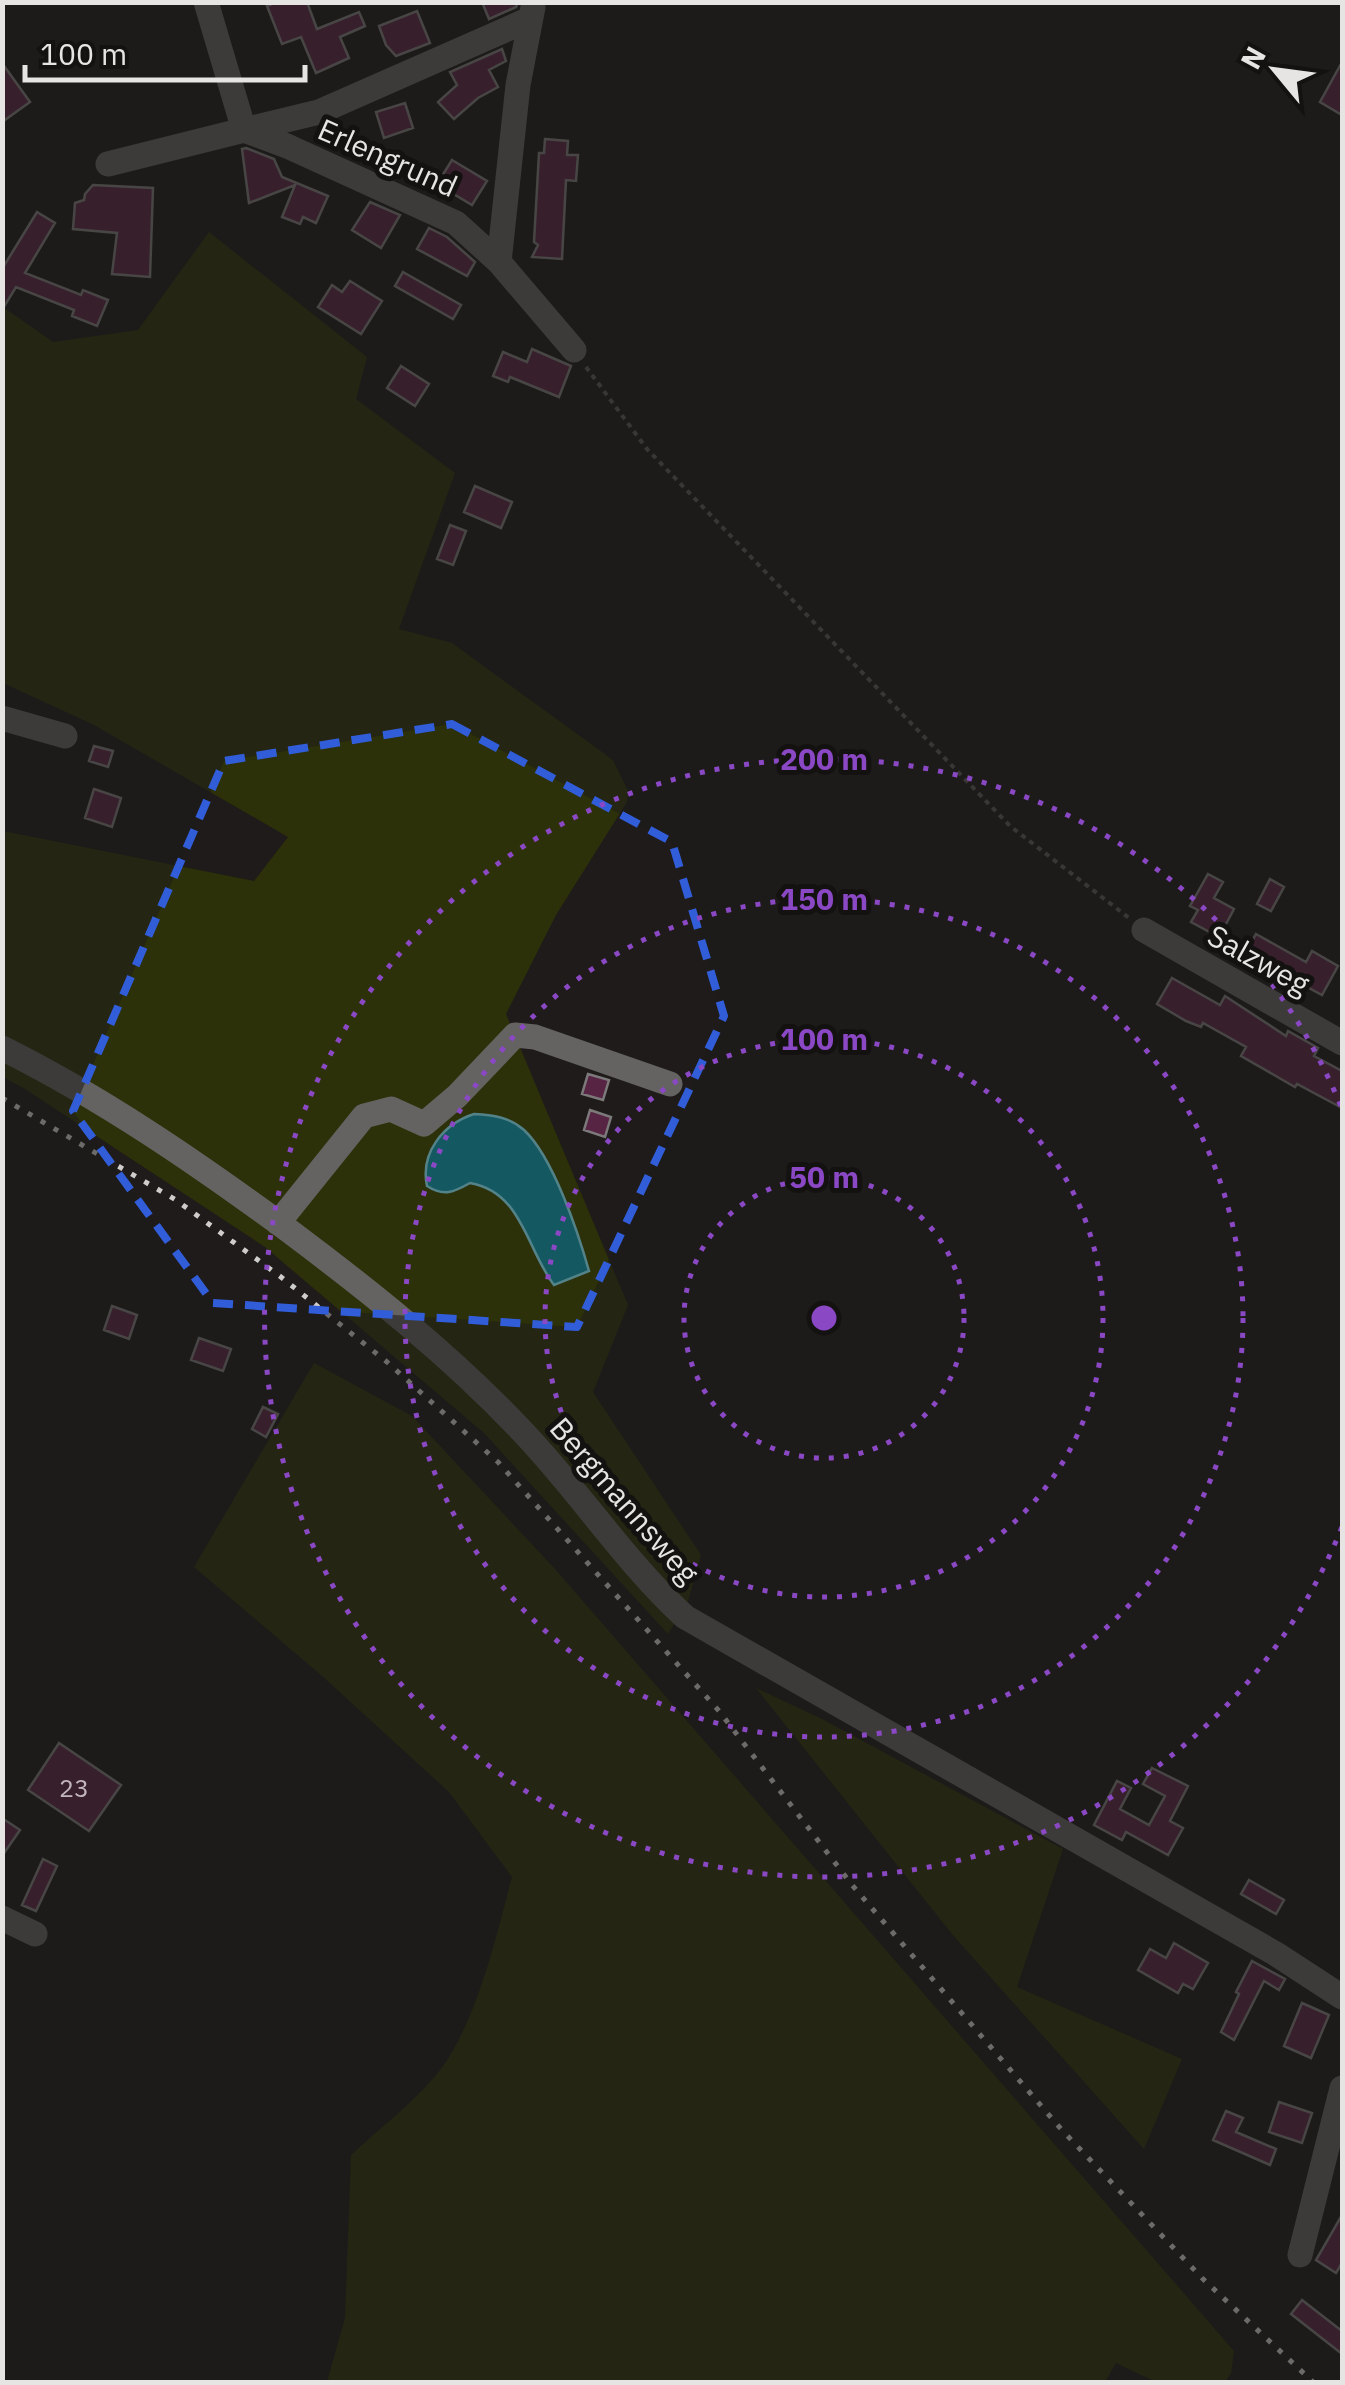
<svg xmlns="http://www.w3.org/2000/svg" width="1345" height="2385" font-family="'IBM Plex Sans',sans-serif">
	<rect width="100%" height="100%" fill="#1e1b1a"/>
	<path fill="#2d3109" d="M209,232L367,357L356,399L455,473L399,629L452,643L613,760L628,791L627,802L556,915L506,1014L628,1305L593,1392L701,1555L688,1601L668,1634L484,1433L265,1247L25,1089L3,1077V831L254,881L288,837L94,725L3,683V307L53,342L138,330Z
		M314,1363L412,1416L555,1569L1234,2351L1231,2373L1225,2382H1156L1116,2363L1105,2382H327L345,2318L351,2155C379,2129 412,2104 437,2074C476,2026 496,1937 512,1877L449,1792L321,1675L194,1567Z
		M756,1688L822,1719L1063,1849L1017,1987L1182,2059L1144,2149L952,1934Z"/>
	<path fill="#145962" stroke="#538389" stroke-width="2.5" d="M474,1114C492,1115 510,1117 524,1130C553,1157 578,1232 589,1271L554,1285C526,1248 522,1192 470,1183C454,1192 444,1197 427,1186C420,1153 443,1124 474,1114Z"/>
	<path fill="#572543" stroke="#7c797b" stroke-width="2.5" d="M277,2H307L317,29L359,12L365,26L340,37L349,58L316,73L301,37L282,44L267,6Z
		M482,2H518L516,7L489,19Z
		M417,11L430,43L396,56L386,45L379,26Z
		M502,49L506,61L489,70L498,87L478,98L454,119L438,102L457,85L450,72Z
		M1342,62V115L1320,102Z
		M2,63L30,102L2,122Z
		M405,103L413,128L384,138L376,112Z
		M545,139L568,141L567,155H578L576,181L566,180L562,259L532,257L538,245L534,242L539,153H544Z
		M246,148L274,159L282,177L328,196L316,223L303,217L300,224L282,217L295,185L249,203L242,149Z
		M452,160L487,181L472,205L437,184Z
		M93,185L153,188L150,277L112,274L117,233L73,229L75,203L84,200L85,194Z
		M370,202L400,215L381,248L352,230Z
		M37,212L55,223L25,273L81,295L83,290L108,300L97,326L72,316L74,310L16,287L2,310V269Z
		M429,228L447,237L475,262L467,276L417,249Z
		M403,272L461,305L453,319L395,286Z
		M350,281L382,301L361,334L318,307L332,285L342,292Z
		M532,349L571,366L559,397L510,377L508,382L493,376L503,352L527,362Z
		M401,366L429,384L415,406L387,388Z
		M475,486L512,502L501,528L464,512Z
		M450,525L466,531L453,565L437,559Z
		M94,746L113,751L108,767L89,761Z
		M94,789L121,798L112,827L85,818Z
		M1208,874L1223,882L1214,898L1234,909L1219,937L1191,922L1198,910L1190,906Z
		M1270,879L1284,887L1271,911L1257,904Z
		M1256,934L1306,962L1312,951L1338,966L1322,995L1272,968L1266,978L1239,964Z
		M1172,978L1220,1005L1225,996L1286,1036L1288,1031L1318,1048L1314,1056L1342,1071V1108L1297,1084L1295,1087L1241,1056L1246,1047L1203,1023L1201,1027L1186,1021L1157,1004Z
		M588,1074L609,1080L603,1100L582,1094Z
		M590,1110L611,1117L605,1137L584,1130Z
		M112,1306L137,1315L129,1339L104,1330Z
		M199,1338L231,1349L223,1371L191,1360Z
		M263,1407L278,1414L266,1437L252,1429Z
		M59,1743L121,1785L89,1831L28,1790Z
		M1152,1768L1188,1786L1170,1821L1183,1828L1168,1855L1126,1832L1122,1840L1094,1825L1117,1781L1131,1788L1120,1809L1149,1825L1165,1796L1143,1784Z
		M2,1818L20,1830L2,1856Z
		M43,1859L57,1866L36,1911L22,1905Z
		M1249,1880L1284,1900L1276,1914L1241,1894Z
		M1174,1943L1208,1963L1193,1989L1183,1984L1178,1993L1138,1970L1150,1949L1166,1958Z
		M1252,1961L1285,1979L1279,1990L1264,1981L1234,2040L1221,2032L1239,1994L1236,1992Z
		M1302,2003L1329,2015L1311,2058L1284,2046Z
		M1279,2102L1312,2113L1302,2143L1269,2132Z
		M1226,2111L1243,2118L1236,2132L1276,2149L1270,2165L1213,2140Z
		M1342,2215V2263L1336,2273L1316,2260Z
		M1302,2300L1342,2331V2354L1291,2314Z"/>
	<g fill="none" stroke-linecap="round" stroke-linejoin="round">
		<path stroke="#5b5958" stroke-width="4" stroke-dasharray="5 5" stroke-linecap="butt" d="M586,367L647,449L1010,826L1129,918"/>
		<path stroke="#646362" stroke-width="25" d="M206,2L244,130L319,112L530,19
			M108,164L244,130L287,146L456,223L499,262L574,350
			M499,262L518,85L533,7
			M2,718L65,736
			M1144,930L1342,1043
			M2,1048C102,1098 194,1161 284,1227C367,1289 448,1353 520,1429C578,1489 623,1560 685,1617L1276,1954L1342,1997
			M278,1223L364,1116L391,1109L424,1124L457,1096L515,1035L535,1037L670,1084
			M2,1918L35,1934
			M1300,2255L1342,2088"/>
		<path stroke="#cfcdcc" stroke-width="5" stroke-dasharray="5 10" stroke-linecap="butt" d="M2,1098L176,1200L281,1277L387,1362L498,1462L719,1711L852,1885L1061,2129L1202,2278L1313,2382"/>
	</g>
	<path d="M0 0H1345V2385H0ZM452,724L672,842L724,1016L577,1327L213,1303L73,1111L224,761Z" fill="#1e1b1a" fill-opacity=".55" fill-rule="evenodd"/>
	<path fill="none" stroke="#315dd9" stroke-width="8" stroke-dasharray="20 12" stroke-linejoin="round" d="M452,724L672,842L724,1016L577,1327L213,1303L73,1111L224,761Z"/>
	<g fill="none" stroke="#8b48c5" stroke-width="5" stroke-dasharray="5 10">
		<circle cx="824" cy="1318" r="140"/>
		<circle cx="824" cy="1318" r="279"/>
		<circle cx="824" cy="1318" r="419"/>
		<path d="M1342 1527A559 559 0 1 1 1342 1109"/>
	</g>
	<g text-anchor="middle" dominant-baseline="central" stroke-width="10" stroke-linejoin="round" paint-order="stroke">
		<g font-size="25" fill="#c3b5bc">
			<text x="74" y="1787">23</text>
		</g>
		<g font-size="30" fill="#e7e5e4" stroke="#141211">
			<text transform="translate(388 157) rotate(24)">Erlengrund</text>
			<text transform="translate(1259 959) rotate(29)">Salzweg</text>
			<text transform="translate(625 1500) rotate(49)">Bergmannsweg</text>
		</g>
	</g>
	<circle cx="824" cy="1318" r="15" fill="#8b48c5" stroke="#141211" stroke-width="5"/>
	<g font-size="30" text-anchor="middle" font-weight="bold" fill="#8b48c5" stroke="#141211" stroke-width="10" stroke-linejoin="round" paint-order="stroke">
		<text x="824" y="770">200 m</text>
		<text x="824" y="910">150 m</text>
		<text x="824" y="1050">100 m</text>
		<text x="824" y="1188">50 m</text>
	</g>
	<rect width="1345" height="2385" fill="none" stroke="#e7e5e4" stroke-width="10"/>
	<g transform="translate(1275 70) rotate(299)" stroke="#141211" stroke-width="8" paint-order="stroke">
	<path d="M0-8L18 38L0 25L-18 38Z" fill="#e7e5e4"/>
	<text y="-15" font-size="28" font-weight="bold" text-anchor="middle" fill="#e7e5e4">N</text>
	</g>
	<path d="M25 65v15h280v-15" fill="none" stroke="#e7e5e4" stroke-width="5"/>
	<text x="40" y="65" font-size="30" fill="#e7e5e4" stroke="#141211" stroke-width="8" paint-order="stroke">100 m</text>
</svg>
